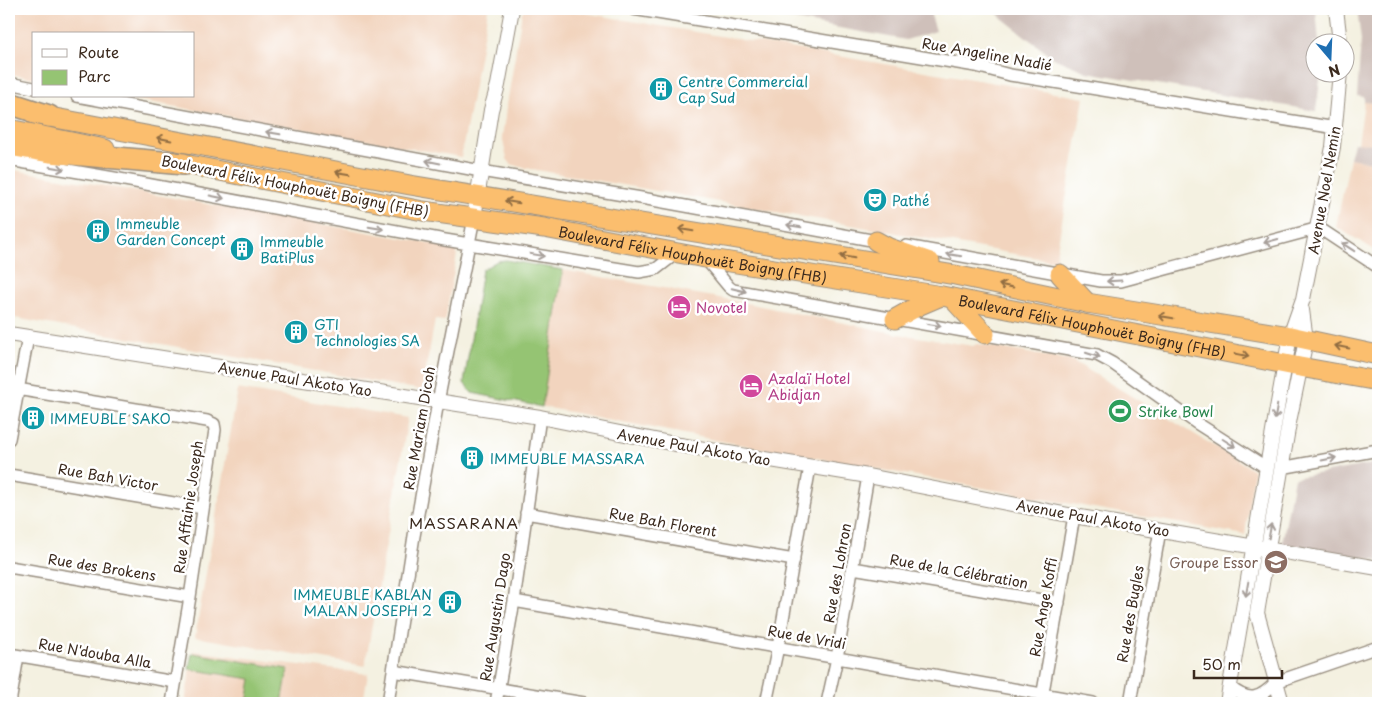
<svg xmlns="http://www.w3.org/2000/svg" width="1387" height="712" font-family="'Playpen Sans',sans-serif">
	<rect width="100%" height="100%" fill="#fff"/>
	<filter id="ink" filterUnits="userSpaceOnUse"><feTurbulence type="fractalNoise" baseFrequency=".02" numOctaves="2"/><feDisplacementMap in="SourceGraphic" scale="10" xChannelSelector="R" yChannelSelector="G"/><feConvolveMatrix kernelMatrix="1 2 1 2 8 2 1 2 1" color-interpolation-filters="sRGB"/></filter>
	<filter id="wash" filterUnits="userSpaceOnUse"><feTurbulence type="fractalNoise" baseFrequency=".0096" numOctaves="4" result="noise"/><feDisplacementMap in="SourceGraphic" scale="20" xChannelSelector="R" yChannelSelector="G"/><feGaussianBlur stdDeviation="1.12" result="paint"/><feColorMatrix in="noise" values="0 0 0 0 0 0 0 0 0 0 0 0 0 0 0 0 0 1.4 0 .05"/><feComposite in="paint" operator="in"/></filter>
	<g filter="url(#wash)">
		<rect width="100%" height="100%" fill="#f4f1e1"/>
		<path fill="#f2d4be" d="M9,9H488L461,157L115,96H194V34H34V78L9,74Z
			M525,9H561L1084,98L1055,261L520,167L511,164L507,159L502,136L522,12Z
			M1364,102L1378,103V144H1358Z
			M1350,158L1378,163V252L1336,227Z
			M9,169L458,248L445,321L435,320L422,390L9,317Z
			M506,260L736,301L899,334L973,346L977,344L1073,361L1254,470L1245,535L710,439L472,393L464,383L482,270L497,261Z
			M238,389L408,418L365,666L195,637Z
			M193,651L368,674L363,703H185Z"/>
		<path fill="#cfc0ba" d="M734,9H929L936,31L906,40Z
			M993,9H1316L1319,42H1314V72L1321,73L1316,111L1087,72L1053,58L1002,18Z
			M1357,9H1378V103L1364,102V97L1357,96L1361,40Z
			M1354,143L1378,144V163L1350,158Z
			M1378,463V560L1282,544L1294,478Z"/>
		<path fill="#95c473" stroke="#687748" d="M506,260L563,270L542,407L472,393L464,383L482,270L497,261Z
			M192,653L288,669L282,703H247L251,679L189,669Z"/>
	</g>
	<g filter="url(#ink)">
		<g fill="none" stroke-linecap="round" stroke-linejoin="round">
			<g stroke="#988e80" stroke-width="14">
				<path id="minor" d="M633,9L976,66L1010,75L1336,128
					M9,83L34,88
					M77,96L481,171L647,199L882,242
					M9,160L114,178L445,240L639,272L656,269L678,252
					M906,246L1101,281H1121L1319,228L1378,267
					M705,258L729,287L733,290L1097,355L1112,363L1195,422L1267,468
					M17,389L207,421L214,424L215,430L190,597L172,703
					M9,439L28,337
					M1281,468L1378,450
					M9,475L203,508
					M526,513L794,560
					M9,567L190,597
					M853,568L1059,603
					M514,601L1093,703
					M9,654L175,682
					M393,671L584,703
					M1230,687C1249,702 1259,700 1276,682L1378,647
					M10,703L18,656
					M388,703L414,536L438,402L474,218
					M496,703L514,601L540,417
					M766,703L778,647L810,467
					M827,703L837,658L868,476
					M1041,703L1074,516
					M1130,703L1160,530"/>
			</g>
			<g stroke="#988e80" stroke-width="16">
				<path id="tertiary" d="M1336,9L1340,42
					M474,218L491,110L498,85L512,9
					M9,334L540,417L680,445L868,476L1074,516L1378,568
					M1227,703L1276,414L1290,336L1303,299L1333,147L1340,72
					M1282,703L1257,613L1290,417L1306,340L1302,310"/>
			</g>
			<g stroke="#988e80" stroke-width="21">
				<g id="trunk">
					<path d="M34,114L410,185L955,275L1087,303L1290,336L1378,355"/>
					<path d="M9,129L105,149"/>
					<path id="s1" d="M169,161L423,211L544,228L705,258L942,296L1300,367L1378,381"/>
					<path d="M876,241L889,248L930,262"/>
					<path d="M1060,274L1087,303"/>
					<path d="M952,298L985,334"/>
					<path d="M895,319L920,305L941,296"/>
				</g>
			</g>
			<g stroke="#988e80" stroke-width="24">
				<path id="motorway" d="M9,103L49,116
					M9,145L50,152L184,164"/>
			</g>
			<use href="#minor" stroke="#fff" stroke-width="11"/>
			<use href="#tertiary" stroke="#fff" stroke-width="14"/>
			<use href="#trunk" stroke="#fbbe6e" stroke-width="19"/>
			<use href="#motorway" stroke="#fbbe6e" stroke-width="21"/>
		</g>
		<defs><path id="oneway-shaft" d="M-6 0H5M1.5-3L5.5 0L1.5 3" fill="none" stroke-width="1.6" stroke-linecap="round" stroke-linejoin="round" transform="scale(1.25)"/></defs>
		<g stroke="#a79f9a">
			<use href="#oneway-shaft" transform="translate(273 133) rotate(-170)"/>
			<use href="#oneway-shaft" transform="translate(433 162) rotate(-169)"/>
			<use href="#oneway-shaft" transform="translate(57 168) rotate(9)"/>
			<use href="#oneway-shaft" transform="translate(217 197) rotate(11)"/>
			<use href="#oneway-shaft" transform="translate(794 226) rotate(-170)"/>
			<use href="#oneway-shaft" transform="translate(376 228) rotate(10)"/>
			<use href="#oneway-shaft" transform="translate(1271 241) rotate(165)"/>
			<use href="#oneway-shaft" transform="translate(1348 247) rotate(-147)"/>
			<use href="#oneway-shaft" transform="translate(537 255) rotate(10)"/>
			<use href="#oneway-shaft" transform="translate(954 255) rotate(-170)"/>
			<use href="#oneway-shaft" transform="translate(1114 281) rotate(177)"/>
			<use href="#oneway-shaft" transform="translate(739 290) rotate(14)"/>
			<use href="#oneway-shaft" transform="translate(934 325) rotate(10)"/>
			<use href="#oneway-shaft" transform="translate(1093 355) rotate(18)"/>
			<use href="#oneway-shaft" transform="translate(1276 412) rotate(100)"/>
			<use href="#oneway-shaft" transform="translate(1229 443) rotate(32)"/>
			<use href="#oneway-shaft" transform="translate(1329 459) rotate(-11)"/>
			<use href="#oneway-shaft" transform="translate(1270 531) rotate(-80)"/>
			<use href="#oneway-shaft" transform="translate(1247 589) rotate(100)"/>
		</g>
		<g stroke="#916d42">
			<use href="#oneway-shaft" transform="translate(164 139) rotate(-169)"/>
			<use href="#oneway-shaft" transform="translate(343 173) rotate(-170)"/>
			<use href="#oneway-shaft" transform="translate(512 202) rotate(-171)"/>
			<use href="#oneway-shaft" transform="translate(686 230) rotate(-171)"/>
			<use href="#oneway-shaft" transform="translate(847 257) rotate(-170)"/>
			<use href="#oneway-shaft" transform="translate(1006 286) rotate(-168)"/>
			<use href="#oneway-shaft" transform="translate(1166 317) rotate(-170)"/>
			<use href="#oneway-shaft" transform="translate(1342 347) rotate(-169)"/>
			<use href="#oneway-shaft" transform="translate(1242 355) rotate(11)"/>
		</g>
	</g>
	<defs>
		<g id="building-disc" transform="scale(1.25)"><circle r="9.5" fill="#0f9aa8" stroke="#fff"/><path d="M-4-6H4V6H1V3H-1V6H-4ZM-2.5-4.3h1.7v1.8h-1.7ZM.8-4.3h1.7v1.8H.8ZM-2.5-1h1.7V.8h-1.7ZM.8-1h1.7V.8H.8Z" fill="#fff"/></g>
		<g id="theatre-disc" transform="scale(1.25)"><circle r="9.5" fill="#0f9aa8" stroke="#fff"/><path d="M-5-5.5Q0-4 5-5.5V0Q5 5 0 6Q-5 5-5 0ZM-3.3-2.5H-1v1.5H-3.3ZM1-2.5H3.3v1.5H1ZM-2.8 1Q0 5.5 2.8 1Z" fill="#fff"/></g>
		<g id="hotel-disc" transform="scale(1.25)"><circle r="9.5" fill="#d1479c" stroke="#fff"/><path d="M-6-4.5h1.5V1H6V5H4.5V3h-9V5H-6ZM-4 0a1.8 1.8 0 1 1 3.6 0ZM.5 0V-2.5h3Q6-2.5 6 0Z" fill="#fff"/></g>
		<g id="stadium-disc" transform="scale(1.25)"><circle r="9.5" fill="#2e9e5b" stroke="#fff"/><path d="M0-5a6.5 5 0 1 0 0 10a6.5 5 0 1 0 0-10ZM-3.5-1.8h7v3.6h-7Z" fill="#fff"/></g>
		<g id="school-disc" transform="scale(1.25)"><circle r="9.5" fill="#8d6e63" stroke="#fff"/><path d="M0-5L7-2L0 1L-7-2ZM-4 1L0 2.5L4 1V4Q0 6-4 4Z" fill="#fff"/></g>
	</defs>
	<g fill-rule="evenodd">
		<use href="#building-disc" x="661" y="89"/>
		<use href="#theatre-disc" x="875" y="200"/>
		<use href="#building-disc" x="98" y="231"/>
		<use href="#building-disc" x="242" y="249"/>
		<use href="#hotel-disc" x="679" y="307"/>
		<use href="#building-disc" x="296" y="332"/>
		<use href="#hotel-disc" x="751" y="386"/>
		<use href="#stadium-disc" x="1120" y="411"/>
		<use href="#building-disc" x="33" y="418"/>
		<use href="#building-disc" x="472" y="458"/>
		<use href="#school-disc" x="1276" y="562"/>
		<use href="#building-disc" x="450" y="602"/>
	</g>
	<g text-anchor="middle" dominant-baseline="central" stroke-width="5" stroke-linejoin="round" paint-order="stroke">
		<g font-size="14" fill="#3b2a1e" stroke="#fff">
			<text transform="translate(987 54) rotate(10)">Rue Angeline Nadié</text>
			<text transform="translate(295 186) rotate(11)">Boulevard Félix Houphouët Boigny (FHB)</text>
			<text transform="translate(1324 190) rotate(-80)">Avenue Noel Nemin</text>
			<text stroke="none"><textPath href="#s1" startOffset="532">Boulevard Félix Houphouët Boigny (FHB)</textPath></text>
			<text stroke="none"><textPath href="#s1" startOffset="938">Boulevard Félix Houphouët Boigny (FHB)</textPath></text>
			<text transform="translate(295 379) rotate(9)">Avenue Paul Akoto Yao</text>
			<text transform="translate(419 428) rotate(-80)">Rue Mariam Dicoh</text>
			<text transform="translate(694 447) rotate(10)">Avenue Paul Akoto Yao</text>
			<text transform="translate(108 477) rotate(10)">Rue Bah Victor</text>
			<text transform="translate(188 507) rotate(-82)">Rue Affainie Joseph</text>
			<text transform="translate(1093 518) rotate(10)">Avenue Paul Akoto Yao</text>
			<text transform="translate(663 522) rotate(10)">Rue Bah Florent</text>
			<text transform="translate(102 567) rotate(9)">Rue des Brokens</text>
			<text transform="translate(959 571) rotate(10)">Rue de la Célébration</text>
			<text transform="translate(837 573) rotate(-80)">Rue des Lohron</text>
			<text transform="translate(1043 607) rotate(-80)">Rue Ange Koffi</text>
			<text transform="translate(1130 614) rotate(-80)">Rue des Bugles</text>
			<text transform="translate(495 617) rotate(-81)">Rue Augustin Dago</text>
			<text transform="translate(807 637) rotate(10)">Rue de Vridi</text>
			<text transform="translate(95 653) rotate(10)">Rue N'douba Alla</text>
		</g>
		<g font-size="14" fill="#0d838f" stroke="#fff" text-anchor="start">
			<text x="678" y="81">Centre Commercial<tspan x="678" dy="16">Cap Sud</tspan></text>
			<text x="892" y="200">Pathé</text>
			<text x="116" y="223">Immeuble<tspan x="116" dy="16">Garden Concept</tspan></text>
			<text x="260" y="241">Immeuble<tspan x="260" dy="16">BatiPlus</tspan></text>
			<text x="314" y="324">GTI<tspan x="314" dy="16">Technologies SA</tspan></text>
			<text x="50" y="418">IMMEUBLE SAKO</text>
			<text x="490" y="458">IMMEUBLE MASSARA</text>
			<text x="432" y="594" text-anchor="end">IMMEUBLE KABLAN<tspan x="432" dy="16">MALAN JOSEPH 2</tspan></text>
		</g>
		<g font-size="14" fill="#b23c85" stroke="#fff" text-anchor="start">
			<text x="696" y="307">Novotel</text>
			<text x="768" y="378">Azalaï Hotel<tspan x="768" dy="16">Abidjan</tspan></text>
		</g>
		<g font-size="14" fill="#27864d" stroke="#fff" text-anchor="start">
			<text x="1138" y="411">Strike Bowl</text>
		</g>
		<g font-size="14" fill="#785e54" stroke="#fff" text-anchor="end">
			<text x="1258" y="562">Groupe Essor</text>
		</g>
		<g font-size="15" letter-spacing="1" fill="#3b2a1e" stroke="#fff">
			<text x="464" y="522">MASSARANA</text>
		</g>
	</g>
	<rect width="1387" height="712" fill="none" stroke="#fff" stroke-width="30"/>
	<rect x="32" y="32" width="162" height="65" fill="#ffffff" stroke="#b1aaa5"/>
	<rect x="42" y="49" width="25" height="8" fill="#ffffff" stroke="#b1aaa5"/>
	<text x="78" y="58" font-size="15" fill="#3b2a1e">Route</text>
	<rect x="42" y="70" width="25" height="15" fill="#95c473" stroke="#b1aaa5"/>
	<text x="78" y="82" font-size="15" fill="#3b2a1e">Parc</text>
	<g transform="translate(1330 58) rotate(161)"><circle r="24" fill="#ffffff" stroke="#b1aaa5"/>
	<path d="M0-4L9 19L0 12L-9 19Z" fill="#1f6fb2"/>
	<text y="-8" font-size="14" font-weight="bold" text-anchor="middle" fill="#3b2a1e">N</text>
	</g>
	<path d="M1194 670v8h88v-8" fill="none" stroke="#3b2a1e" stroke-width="2.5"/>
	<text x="1202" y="670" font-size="15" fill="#3b2a1e" stroke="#ffffff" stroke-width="4" paint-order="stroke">50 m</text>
</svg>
